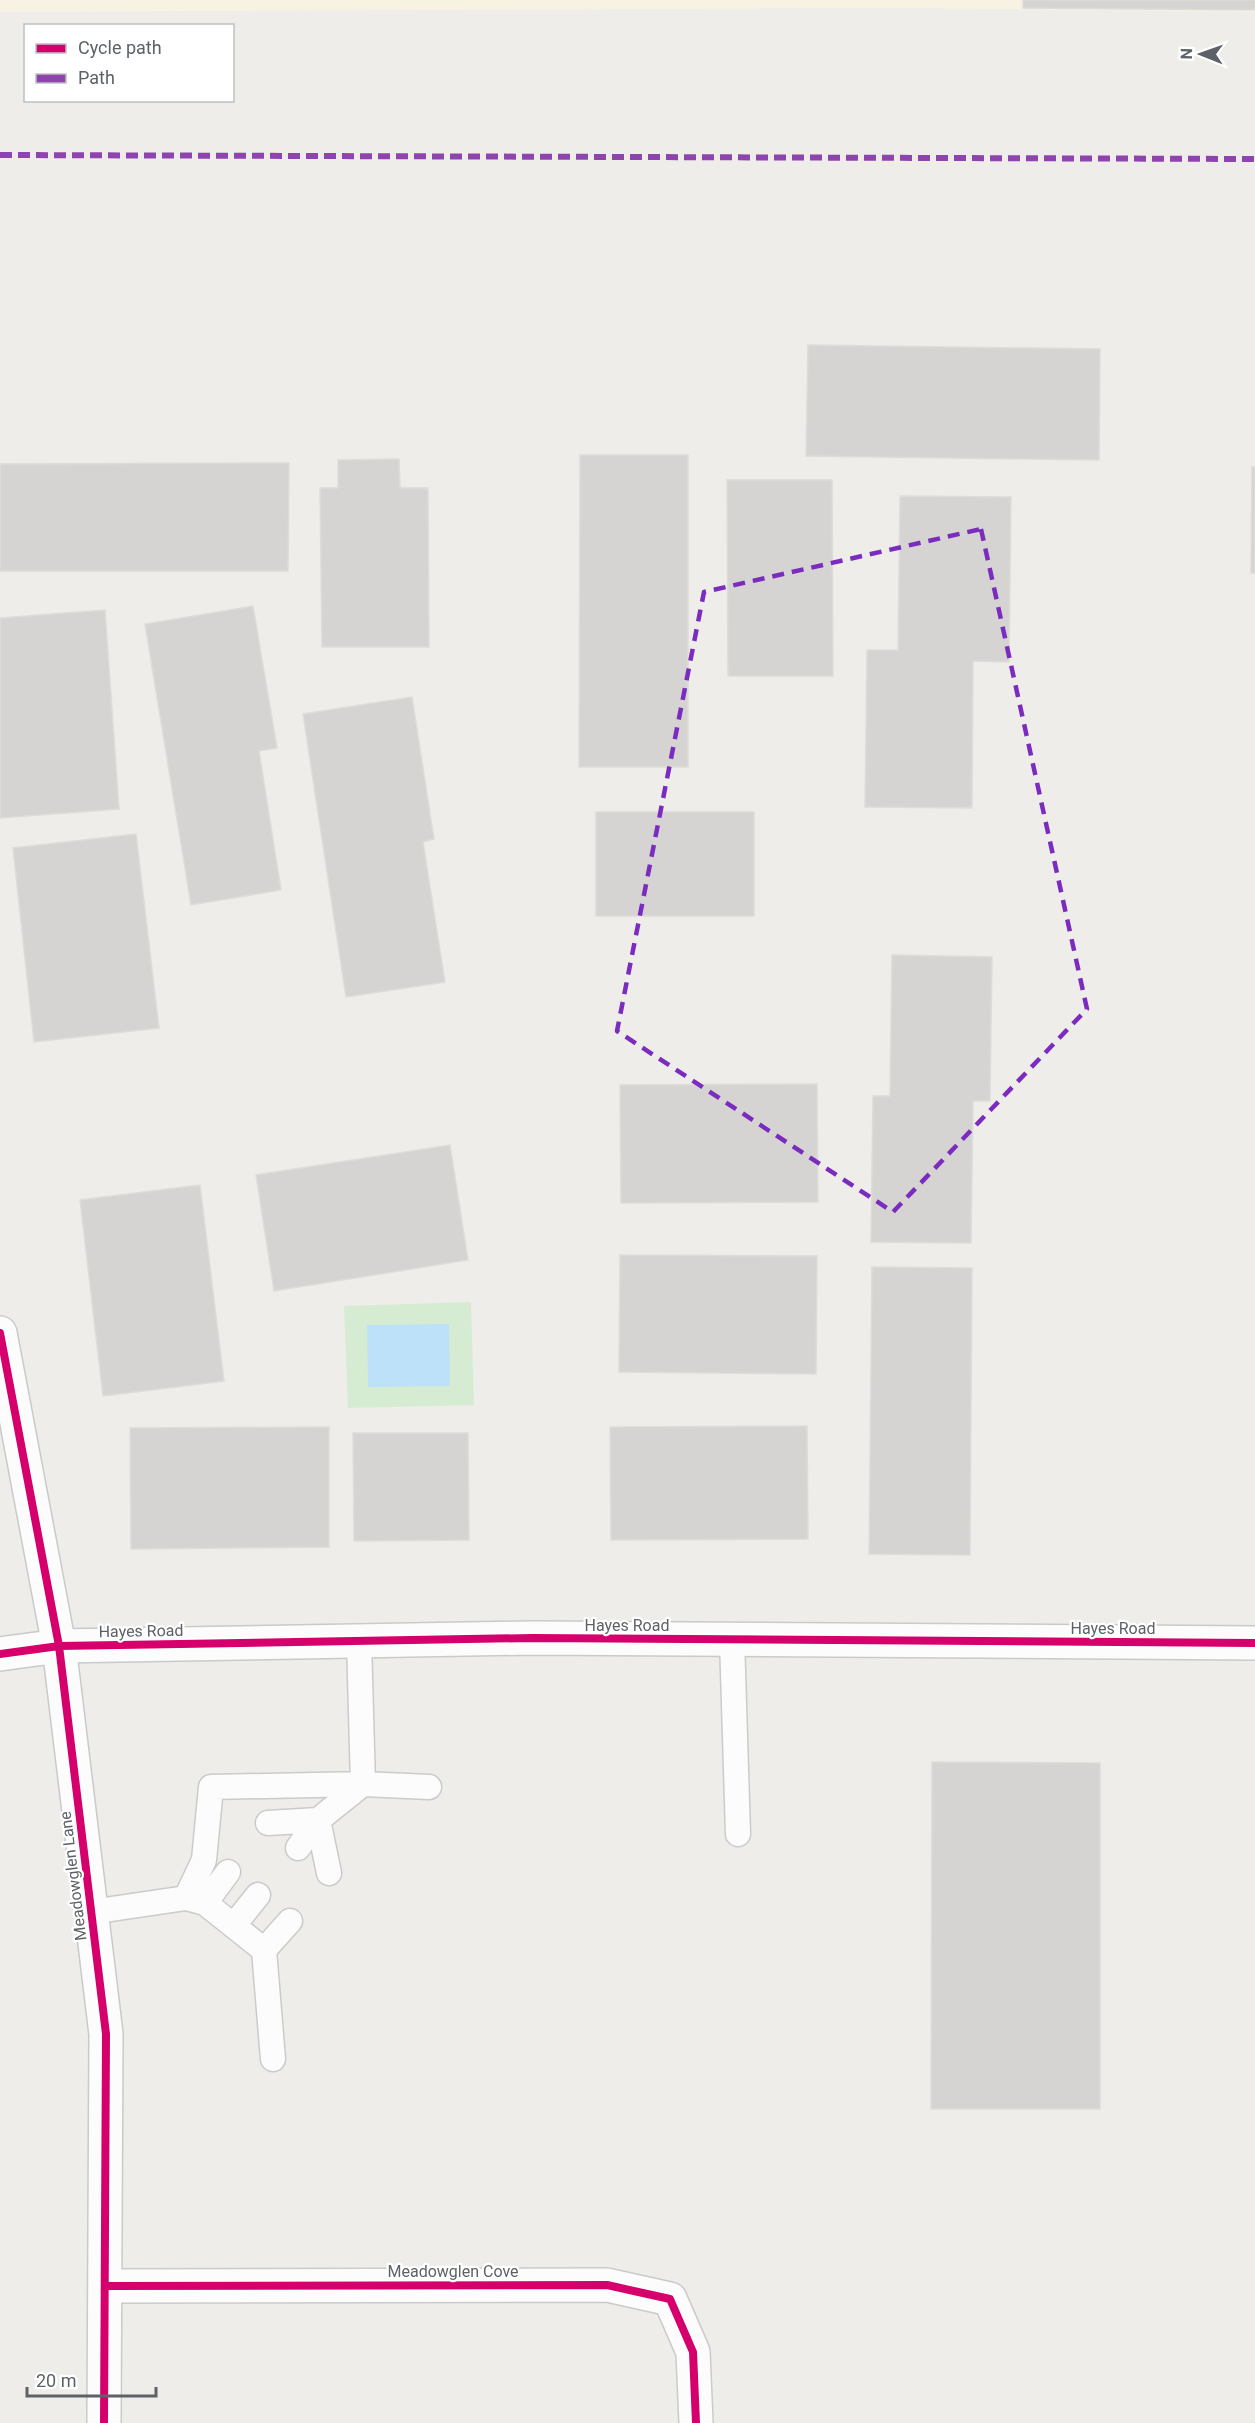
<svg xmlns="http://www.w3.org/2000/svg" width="1255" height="2423" font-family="Roboto,sans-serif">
	<rect width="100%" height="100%" fill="#eeede9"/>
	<path fill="#f7f2e2" d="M0,0H1255V12L894,8L0,12Z"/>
	<path fill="#d6ecd2" d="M471,1302L474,1405L348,1408L344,1306Z"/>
	<path fill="#bde1f8" d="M449,1324L450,1386L368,1387L367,1325Z"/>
	<path fill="#d5d4d2" stroke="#dedcd8" stroke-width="1.5" d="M1023,0H1255V10L1023,8Z
		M808,345L1100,349L1099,460L806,456Z
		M580,455H688V767H579Z
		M399,459L400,488H428L429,647H322L320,488H338V460Z
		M289,463L288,571H0V464Z
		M1252,467H1255V573H1251Z
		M727,480H832L833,676H728Z
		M900,496L1011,497L1009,662L973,661L972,808L865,807L867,650H898Z
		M253,606L277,748L259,751L281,890L191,905L145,624Z
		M105,610L119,809L0,818V618Z
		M412,697L434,839L423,842L445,982L346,997L303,714Z
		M596,812H754V916H596Z
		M136,834L159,1028L34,1042L13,848Z
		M892,955L992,957L990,1101H973L971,1243L871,1242L873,1096H890Z
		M817,1084L818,1202L621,1203L620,1085Z
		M450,1145L468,1260L274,1291L256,1175Z
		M200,1185L224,1381L103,1396L80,1200Z
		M620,1255L817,1256L816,1374L619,1372Z
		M872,1267L972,1268L970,1555L869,1554Z
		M807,1426L808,1539L611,1540L610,1427Z
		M329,1427V1547L131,1549L130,1428Z
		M353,1433H468L469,1540L354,1541Z
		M932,1762L1100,1763V2109H931Z"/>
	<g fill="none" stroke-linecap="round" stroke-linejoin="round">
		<g stroke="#cbcbcb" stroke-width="27">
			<path id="lane" d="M732,1639L738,1834
				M268,1823L318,1820L329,1873
				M298,1848L318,1820L363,1784L429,1787
				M186,1898L205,1903L264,1950L273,2059
				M205,1903L228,1872
				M91,1912L186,1898L204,1860L211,1787L363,1784L359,1641
				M234,1925L258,1895
				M264,1950L290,1921"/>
		</g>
		<g stroke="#cbcbcb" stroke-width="36">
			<path id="street" d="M106,2286L607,2285L670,2299L693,2352L696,2423"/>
		</g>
		<g stroke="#c9caca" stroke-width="36">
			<path id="secondary" d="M0,1333L59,1646L106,2034L104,2423
				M0,1654L59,1646L532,1638L1255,1643"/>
		</g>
		<use href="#lane" stroke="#fcfcfc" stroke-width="24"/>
		<use href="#street" stroke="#fcfcfc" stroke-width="33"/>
		<use href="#secondary" stroke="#fcfcfc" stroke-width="33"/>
		<path stroke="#8e44ad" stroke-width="6" stroke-dasharray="12 6" stroke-linecap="butt" d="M0,155L1255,159"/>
		<g stroke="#fff" stroke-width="11">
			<path id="cycleway" d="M0,1333L59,1646L106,2034L104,2423
				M0,1654L59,1646L532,1638L1255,1643
				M106,2286L607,2285L670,2299L693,2352L696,2423"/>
		</g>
		<use href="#cycleway" stroke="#d6006c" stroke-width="8"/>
	</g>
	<path fill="none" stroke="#7b2cbf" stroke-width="4.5" stroke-dasharray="12 8" stroke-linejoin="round" d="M981,529L1087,1009L893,1212L617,1031L704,592Z"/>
	<g text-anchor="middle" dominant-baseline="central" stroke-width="4.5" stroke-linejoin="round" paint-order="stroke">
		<g font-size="16" fill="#5d6268" stroke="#fff">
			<text x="627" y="1625">Hayes Road</text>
			<text x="1113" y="1628">Hayes Road</text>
			<text transform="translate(141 1631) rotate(-1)">Hayes Road</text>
			<text transform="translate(73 1876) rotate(-97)">Meadowglen Lane</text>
			<text x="453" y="2271">Meadowglen Cove</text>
		</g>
	</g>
	<rect x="24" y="24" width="210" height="78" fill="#ffffff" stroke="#bec0c3" stroke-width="1.5"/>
	<rect x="36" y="44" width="30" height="9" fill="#d6006c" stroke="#bec0c3" stroke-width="1.5"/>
	<text x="78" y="54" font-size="18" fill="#5d6268">Cycle path</text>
	<rect x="36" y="74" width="30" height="9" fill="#8e44ad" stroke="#bec0c3" stroke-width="1.5"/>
	<text x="78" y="84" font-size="18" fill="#5d6268">Path</text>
	<g transform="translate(1201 54) rotate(271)" stroke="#ffffff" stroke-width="4.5" paint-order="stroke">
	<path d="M0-4.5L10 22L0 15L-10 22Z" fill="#5d6268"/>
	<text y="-9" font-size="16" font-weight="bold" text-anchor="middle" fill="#5d6268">N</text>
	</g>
	<path d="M27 2387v9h129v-9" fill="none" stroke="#5d6268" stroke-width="3"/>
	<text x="36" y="2387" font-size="18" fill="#5d6268" stroke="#ffffff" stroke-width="4.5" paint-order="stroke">20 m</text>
</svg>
